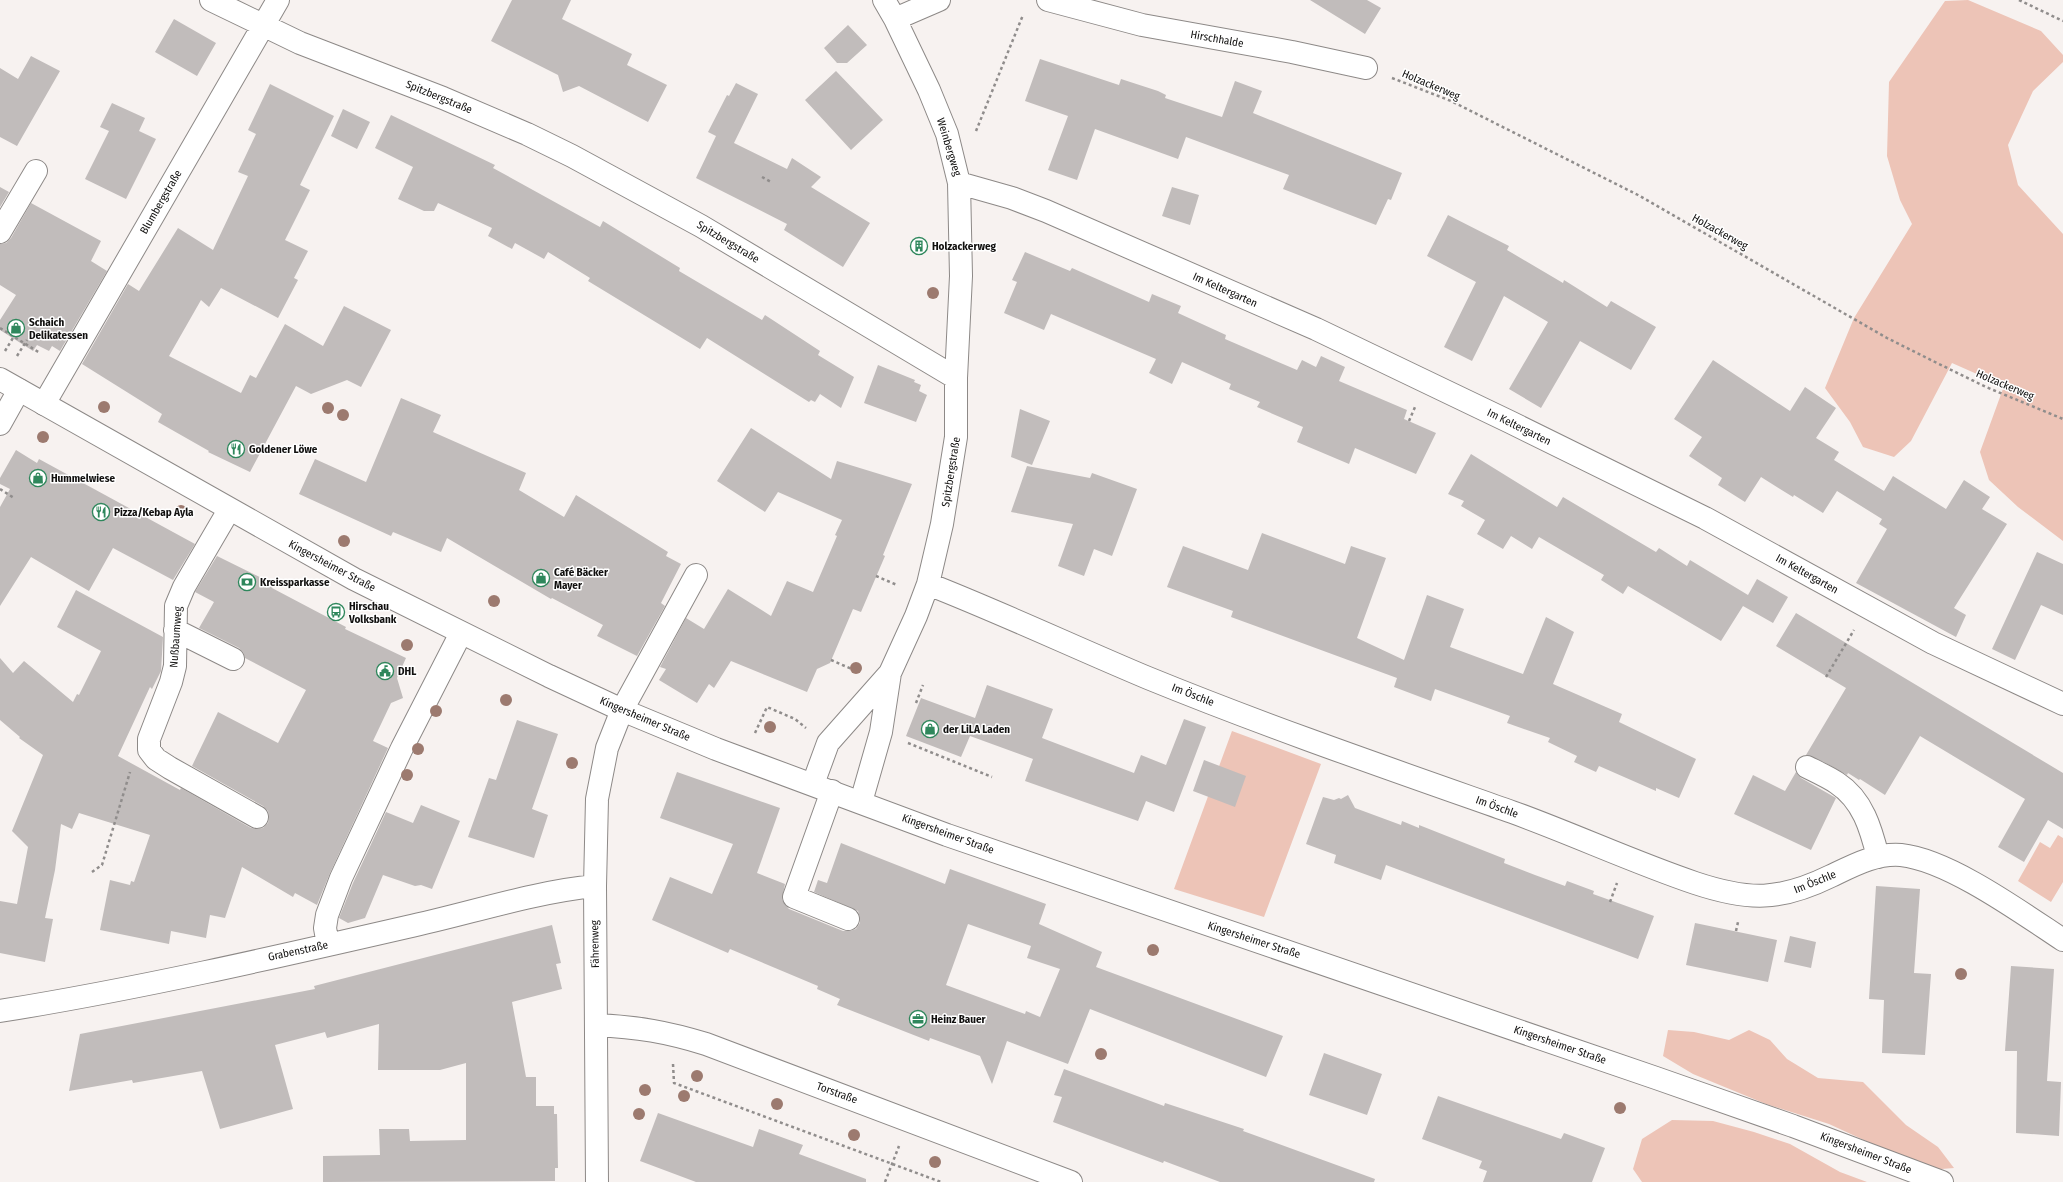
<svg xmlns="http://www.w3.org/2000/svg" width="2063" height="1182" font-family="'Fira Sans Condensed',sans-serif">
	<rect width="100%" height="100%" fill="#f7f2f0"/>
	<path fill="#edc4b7" d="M1968,0L2041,31L2063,55V62L2033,91L2008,145L2018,185L2063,234V541L2018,507L1989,480L1980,452L2004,386L1952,363L1911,441L1894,457L1863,447L1850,422L1825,388L1854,318L1912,224L1900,200L1887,156L1889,82L1945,1Z
		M1232,731L1321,764L1264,917L1174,889Z
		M2058,835L2063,838V882L2051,902L2018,881L2040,842L2050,848Z
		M1668,1030L1694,1032L1729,1040L1749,1030L1770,1040L1787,1059L1818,1078L1863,1082L1906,1125L1938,1147L1954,1168L1929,1170L1829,1124L1766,1104L1693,1074L1663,1056Z
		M1672,1120L1713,1121L1754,1132L1790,1144L1840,1172L1867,1182H1642L1633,1169L1642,1139Z"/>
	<path fill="#c1bcbb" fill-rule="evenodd" d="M512,0H571L562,19L632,54L627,65L667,85L648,122L579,86L563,92L558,75L491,41Z
		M1310,0H1367L1381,8L1365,34Z
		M174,19L216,43L197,76L155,52Z
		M848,25L867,45L847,63H837L824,48Z
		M31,56L60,71L17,146L0,137V68L18,79Z
		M1040,59L1119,85L1121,79L1158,91L1166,95L1165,98L1222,117L1235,81L1262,91L1253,113L1402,173L1391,200L1388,199L1376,225L1283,189L1289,175L1186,137L1178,159L1095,129L1077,180L1048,170L1068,116L1025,101Z
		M836,71L883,120L851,150L805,100Z
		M736,83L758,94L734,143L787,169L792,158L821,177L811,187L870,223L843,267L784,230L787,224L696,178L716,136L708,132L727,95L729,96Z
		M270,84L334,116L300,185L310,190L285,240L308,251L294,278L298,280L278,318L221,288L209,307L201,300L169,356L241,393L250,375L256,378L285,324L323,346L344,306L391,330L361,387L347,380L311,394L296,386L250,472L208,452L209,451L158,422L162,414L82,364L128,284L139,291L178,228L213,250L248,176L238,172L256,134L248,130Z
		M112,103L145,118L139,131L156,139L126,199L85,179L109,131L100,127Z
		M343,109L370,122L357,149L331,136Z
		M391,115L495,165L493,168L600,227L603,221L680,268L679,271L762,320L765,315L820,351L818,355L854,377L841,408L820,394L815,402L811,400L809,402L707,338L700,349L588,281L590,278L548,252L544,259L515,243L512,249L488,236L492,228L438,203L434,211H424L398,199L413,167L375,148Z
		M0,187L9,192L0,207Z
		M1172,187L1199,195L1190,225L1162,216Z
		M31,203L101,241L91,261L107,271L60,351L52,346L49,351L37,345L33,351L0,330V320L16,295L0,285V244L6,243L11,238Z
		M1448,215L1509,246L1507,250L1563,283L1564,280L1607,307L1611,301L1656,327L1631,370L1580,341L1541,408L1509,389L1548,322L1504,296L1472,361L1444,347L1476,282L1427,256Z
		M1025,252L1070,271L1072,268L1149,302L1152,294L1181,306L1178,313L1226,335L1225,339L1297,370L1302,360L1316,367L1321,356L1345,367L1339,381L1407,410L1404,419L1436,433L1416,474L1355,448L1349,464L1297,442L1303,427L1257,407L1260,402L1229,389L1231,384L1182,362L1172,384L1149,373L1156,359L1051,314L1044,330L1004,313L1017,282L1012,280Z
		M1713,360L1790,411L1805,387L1836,408L1816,438L1839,452L1834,460L1884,491L1893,476L1946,509L1964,480L1990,497L1982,509L2007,524L1954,608L1966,615L1956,637L1856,583L1887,529L1879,524L1882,519L1837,491L1823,513L1794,495L1793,497L1761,477L1745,502L1718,485L1722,478L1689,456L1702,437L1674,419Z
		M878,365L915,380L914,382L921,385L919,391L927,395L916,422L864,403Z
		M401,398L441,415L433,432L526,473L519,490L564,517L576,495L668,552L666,556L681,564L661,603L665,606L637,656L597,636L603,625L552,598L551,599L447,538L441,552L393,532L391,536L299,494L315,459L366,482Z
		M1020,409L1050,421L1032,465L1011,457Z
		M751,428L831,479L837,461L912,484L883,555L885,556L861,612L853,609L830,663L817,669L807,692L731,661L714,688L709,684L697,703L659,680L666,669L660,667L686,618L704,629L728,589L771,616L787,581L813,592L837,536L835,535L842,520L778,492L765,512L717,481Z
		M16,450L37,463L39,459L195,544L173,580L113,548L89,591L31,557L0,606V507L10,489L0,484V478Z
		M1471,454L1557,507L1563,497L1656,552L1659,548L1687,566L1690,560L1748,595L1757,579L1788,597L1773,623L1743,606L1721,641L1628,586L1623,594L1601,580L1604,575L1539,537L1532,549L1511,536L1503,549L1477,534L1485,520L1461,506L1464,501L1448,494Z
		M1027,466L1090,478L1092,473L1137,489L1112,556L1094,549L1084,576L1058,566L1073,524L1011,512Z
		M1262,533L1345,564L1351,546L1386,558L1357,638L1404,660L1427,595L1464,609L1450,647L1523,674L1546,617L1574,632L1553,684L1622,714L1619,722L1696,759L1679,798L1656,788V791L1599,766L1596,772L1574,762L1577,756L1548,742L1550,738L1507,723L1510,716L1435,689L1431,701L1394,687L1397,678L1231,617L1233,611L1167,587L1183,546L1248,570Z
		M2037,552L2063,564V615L2041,605L2015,660L1992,649Z
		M217,556L274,584L272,588L346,627L345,629L406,658L397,678L403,698L391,703L373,741L388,748L330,873L317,905L295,893L293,897L242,867L225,918L210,915L206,938L171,931L169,944L100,930L110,880L130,885L131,881L134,882L150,835L79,813L72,829L61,824L55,870L45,918L53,919L45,962L0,953V901L17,904L28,847L12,831L43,755L19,738L20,737L0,720V658L13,673L24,661L73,702L77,694L79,695L101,651L57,627L76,590L163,637L161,671L152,689L150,687L118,756L180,790L181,788L251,828L257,829L263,828L268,823L269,817L268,811L263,806L192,766L218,712L278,743L306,690L245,658L243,652L239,648L199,628L214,602L195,592Z
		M1796,613L2063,773V829L2048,820L2024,862L1998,847L2025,799L1920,736L1885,795L1860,779L1859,780L1848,773L1847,775L1824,762L1806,755L1846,688L1776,646Z
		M987,685L1053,709L1042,738L1134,773L1141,755L1166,765L1184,719L1206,727L1174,812L1146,801L1138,821L1025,781L1033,759L970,736L961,757L906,736L921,698L975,718Z
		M517,720L558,734L532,809L548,815L534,858L468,837L489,778L496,780Z
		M1204,760L1246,776L1235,807L1193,791Z
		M677,772L780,808L757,873L785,884L782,899L785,905L789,909L843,931H850L856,929L860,923V918L858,911L814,892L818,880L827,883L841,843L945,884L950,869L1046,904L1039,924L1102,952L1096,967L1283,1036L1266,1077L1090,1009L1068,1064L1007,1041L992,1084L980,1056L930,1038L929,1041L837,1005L840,999L817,989L818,986L730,949L728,953L652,920L670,877L712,894L733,844L660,818ZM968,924L1031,946L1027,958L1060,969L1040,1017L1026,1011L1025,1014L946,985Z
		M1796,772L1801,778L1836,798L1811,850L1734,814L1753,775L1785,791Z
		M1348,795L1355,808L1401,825L1402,821L1419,828V825L1505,859L1504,863L1535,875L1565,886L1567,881L1594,891L1593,894L1654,916L1638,959L1386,865L1381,880L1334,863L1336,855L1306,844L1323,797L1334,800L1339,798L1341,799Z
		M421,805L460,821L432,889L421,885L415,886L383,875L365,918L348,923L339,918L353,883L386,812L413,823Z
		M1876,886L1920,889L1914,973L1931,974L1925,1055L1882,1053L1884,1000L1869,999Z
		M1695,923L1777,940L1768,982L1686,965Z
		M552,925L561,963L556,964L562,989L512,1002L526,1077H536V1106H554V1114H557L558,1168H555V1181L323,1182V1156L380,1155L379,1129H409L410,1141L466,1140V1063L440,1070H378L379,1024L327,1038L325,1032L275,1045L293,1109L220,1129L202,1071L133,1083L132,1080L69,1091L80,1034L315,989L314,986Z
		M1790,936L1816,942L1811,968L1784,962Z
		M2011,966L2054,969L2047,1081L2061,1082L2059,1136L2016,1133L2017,1051H2005Z
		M1324,1053L1382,1074L1367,1115L1309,1095Z
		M1064,1069L1164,1106L1165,1103L1244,1129L1243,1131L1375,1179L1374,1182H1220L1164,1161L1163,1163L1053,1122L1062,1097L1054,1095Z
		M1438,1096L1561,1139L1564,1133L1605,1148L1592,1182H1483L1487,1171L1479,1168L1482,1161L1422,1139Z
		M658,1113L753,1147L759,1129L803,1145L799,1154L866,1179V1182H696L640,1161Z"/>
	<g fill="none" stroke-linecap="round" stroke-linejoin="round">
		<g stroke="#8d8987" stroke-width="24">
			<path id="minor" d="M211,0L300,43L443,98L527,134L572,156L701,226L956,378
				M1048,0L1142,25L1292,52L1366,68
				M895,19L939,0
				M959,183L1012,198L1046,211L1316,329L1510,422L1705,518L1933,643L2063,704
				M0,232L36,171
				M44,404L278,0
				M0,424L19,390
				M229,510L184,587L176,606L175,666L171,682L149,739V750L156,759L170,768L257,817
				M928,584C1002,613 1074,647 1148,678C1268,727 1390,769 1512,812C1573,834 1633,862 1695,883C1749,901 1780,901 1831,876C1854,865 1876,853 1901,855C1949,860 2022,913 2063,940
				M175,630L233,659
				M1807,767C1817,772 1828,777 1837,783C1863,800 1871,829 1878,857
				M813,784L828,743L890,673L916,616L928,584L942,524L956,437V378L961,276L959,183L947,134L929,90L895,19L884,0
				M832,791L794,897L848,919
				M861,802L881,732L890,673
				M328,945L325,928L327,915L341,878L402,748L461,633
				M0,1011C137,989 272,958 407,927C468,914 533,892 595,886
				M596,1025C638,1027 667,1032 706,1044L1071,1182
				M597,1182L595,886L597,799L607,748L622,710L696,575"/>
		</g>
		<g stroke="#8d8987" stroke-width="24">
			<path id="major" d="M0,379L354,579L549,676L622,710L716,749L947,835L1656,1078L1793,1126L1942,1182"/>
		</g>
		<path stroke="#908d8c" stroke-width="2.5" stroke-dasharray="3 3" stroke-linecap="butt" d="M2019,0L2063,21
			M1392,78L1451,101L1638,195L1887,338L1935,362L1986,387L2063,419
			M976,131L1023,15
			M762,177L771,182
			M0,328L40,353
			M5,351L16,333
			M17,356L27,340
			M1409,421L1415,407
			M0,489L14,498
			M876,576L897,585
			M831,660L854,670
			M1826,677L1854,630
			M916,703L923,685
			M755,733L767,707L795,719L806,728
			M908,743L992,777
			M92,872L102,865L130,772
			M1610,902L1617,883
			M1736,931L1738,922
			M673,1064L674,1083L941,1182
			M885,1182L899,1146"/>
		<use href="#minor" stroke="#fff" stroke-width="22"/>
		<use href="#major" stroke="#fff" stroke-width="22"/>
	</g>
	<g fill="#9c7a6f">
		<circle cx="933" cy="293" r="6"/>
		<circle cx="104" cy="407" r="6"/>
		<circle cx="328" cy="408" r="6"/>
		<circle cx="343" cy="415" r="6"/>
		<circle cx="43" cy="437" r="6"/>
		<circle cx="181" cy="511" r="6"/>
		<circle cx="344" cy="541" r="6"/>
		<circle cx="494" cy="601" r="6"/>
		<circle cx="407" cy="645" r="6"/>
		<circle cx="856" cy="668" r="6"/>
		<circle cx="506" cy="700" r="6"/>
		<circle cx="436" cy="711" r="6"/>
		<circle cx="770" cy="727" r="6"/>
		<circle cx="418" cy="749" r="6"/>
		<circle cx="572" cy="763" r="6"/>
		<circle cx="407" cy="775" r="6"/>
		<circle cx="1153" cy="950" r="6"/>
		<circle cx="1961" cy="974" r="6"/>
		<circle cx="1101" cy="1054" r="6"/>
		<circle cx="697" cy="1076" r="6"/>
		<circle cx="645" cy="1090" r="6"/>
		<circle cx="684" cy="1096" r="6"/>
		<circle cx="777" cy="1104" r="6"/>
		<circle cx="1620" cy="1108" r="6"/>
		<circle cx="639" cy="1114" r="6"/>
		<circle cx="854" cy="1135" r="6"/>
		<circle cx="935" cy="1162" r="6"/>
	</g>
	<defs>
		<g id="building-ring" transform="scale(0.9)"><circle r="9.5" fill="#fff" stroke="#2f875c" stroke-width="1.5"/><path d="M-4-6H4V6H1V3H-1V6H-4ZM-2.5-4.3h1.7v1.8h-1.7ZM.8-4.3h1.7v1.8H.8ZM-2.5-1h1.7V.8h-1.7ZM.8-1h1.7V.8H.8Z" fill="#2f875c"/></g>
		<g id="shop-ring" transform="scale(0.9)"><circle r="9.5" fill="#fff" stroke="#2f875c" stroke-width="1.5"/><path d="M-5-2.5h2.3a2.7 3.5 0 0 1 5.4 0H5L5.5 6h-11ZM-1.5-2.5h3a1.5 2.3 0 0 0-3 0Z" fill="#2f875c"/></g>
		<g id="restaurant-ring" transform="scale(0.9)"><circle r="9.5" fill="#fff" stroke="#2f875c" stroke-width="1.5"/><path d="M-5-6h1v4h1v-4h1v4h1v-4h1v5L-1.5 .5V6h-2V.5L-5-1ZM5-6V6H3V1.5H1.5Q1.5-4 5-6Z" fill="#2f875c"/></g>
		<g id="bank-ring" transform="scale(0.9)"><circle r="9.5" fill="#fff" stroke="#2f875c" stroke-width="1.5"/><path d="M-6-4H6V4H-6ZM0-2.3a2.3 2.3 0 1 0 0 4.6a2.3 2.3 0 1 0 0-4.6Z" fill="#2f875c"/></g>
		<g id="bus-ring" transform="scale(0.9)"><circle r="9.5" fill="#fff" stroke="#2f875c" stroke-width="1.5"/><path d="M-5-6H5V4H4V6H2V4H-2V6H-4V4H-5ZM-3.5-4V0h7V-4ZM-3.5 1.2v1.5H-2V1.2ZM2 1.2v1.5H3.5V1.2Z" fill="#2f875c"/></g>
		<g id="civic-ring" transform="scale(0.9)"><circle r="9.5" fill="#fff" stroke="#2f875c" stroke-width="1.5"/><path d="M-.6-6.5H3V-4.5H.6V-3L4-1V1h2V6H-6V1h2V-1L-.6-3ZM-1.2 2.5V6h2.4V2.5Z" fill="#2f875c"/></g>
		<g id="office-ring" transform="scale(0.9)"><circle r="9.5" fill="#fff" stroke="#2f875c" stroke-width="1.5"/><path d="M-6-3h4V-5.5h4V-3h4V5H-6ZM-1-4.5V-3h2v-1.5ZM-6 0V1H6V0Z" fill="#2f875c"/></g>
	</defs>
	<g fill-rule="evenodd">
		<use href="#building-ring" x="919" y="246"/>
		<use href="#shop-ring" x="16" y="328"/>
		<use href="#restaurant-ring" x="236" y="449"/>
		<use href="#shop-ring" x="38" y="478"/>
		<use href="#restaurant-ring" x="101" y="512"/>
		<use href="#shop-ring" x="541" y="578"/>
		<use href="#bank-ring" x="247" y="582"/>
		<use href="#bus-ring" x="336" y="612"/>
		<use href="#civic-ring" x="385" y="671"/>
		<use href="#shop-ring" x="930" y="729"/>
		<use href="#office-ring" x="918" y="1019"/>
	</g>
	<g text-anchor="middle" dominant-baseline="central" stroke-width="3" stroke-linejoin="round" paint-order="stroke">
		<g font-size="11" fill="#11100f" stroke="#fff">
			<text transform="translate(1217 39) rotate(10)">Hirschhalde</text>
			<text transform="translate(1431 85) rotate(23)">Holzackerweg</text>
			<text transform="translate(439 97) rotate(22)">Spitzbergstraße</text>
			<text transform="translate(949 147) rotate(73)">Weinbergweg</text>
			<text transform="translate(161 202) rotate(-60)">Blumbergstraße</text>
			<text transform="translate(1720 232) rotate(29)">Holzackerweg</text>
			<text transform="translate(728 242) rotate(31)">Spitzbergstraße</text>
			<text transform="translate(1225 290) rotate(24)">Im Keltergarten</text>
			<text transform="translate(2005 385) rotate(23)">Holzackerweg</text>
			<text transform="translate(1519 427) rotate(26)">Im Keltergarten</text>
			<text transform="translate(951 472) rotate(-81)">Spitzbergstraße</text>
			<text transform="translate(332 566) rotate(28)">Kingersheimer Straße</text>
			<text transform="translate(1807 574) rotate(29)">Im Keltergarten</text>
			<text transform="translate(176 637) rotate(-86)">Nußbaumweg</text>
			<text transform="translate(1193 695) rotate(21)">Im Öschle</text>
			<text transform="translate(645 719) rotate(23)">Kingersheimer Straße</text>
			<text transform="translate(1497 807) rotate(20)">Im Öschle</text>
			<text transform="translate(948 834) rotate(20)">Kingersheimer Straße</text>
			<text transform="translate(1815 882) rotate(-22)">Im Öschle</text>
			<text transform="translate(1254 940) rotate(18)">Kingersheimer Straße</text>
			<text transform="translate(595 944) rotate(-91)">Fährenweg</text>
			<text transform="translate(298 951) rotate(-12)">Grabenstraße</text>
			<text transform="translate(1560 1045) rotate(19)">Kingersheimer Straße</text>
			<text transform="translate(837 1093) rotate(20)">Torstraße</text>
			<text transform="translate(1866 1153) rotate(21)">Kingersheimer Straße</text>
		</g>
		<g font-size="11" font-weight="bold" fill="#11100f" stroke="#fff" text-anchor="start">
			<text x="932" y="246">Holzackerweg</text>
			<text x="29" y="322">Schaich<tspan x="29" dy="13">Delikatessen</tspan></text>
			<text x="249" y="449">Goldener Löwe</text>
			<text x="51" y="478">Hummelwiese</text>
			<text x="114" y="512">Pizza/Kebap Ayla</text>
			<text x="554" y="572">Café Bäcker<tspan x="554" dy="13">Mayer</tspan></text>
			<text x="260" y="582">Kreissparkasse</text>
			<text x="349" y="606">Hirschau<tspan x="349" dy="13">Volksbank</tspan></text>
			<text x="398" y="671">DHL</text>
			<text x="943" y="729">der LiLA Laden</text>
			<text x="931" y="1019">Heinz Bauer</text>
		</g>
	</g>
</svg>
